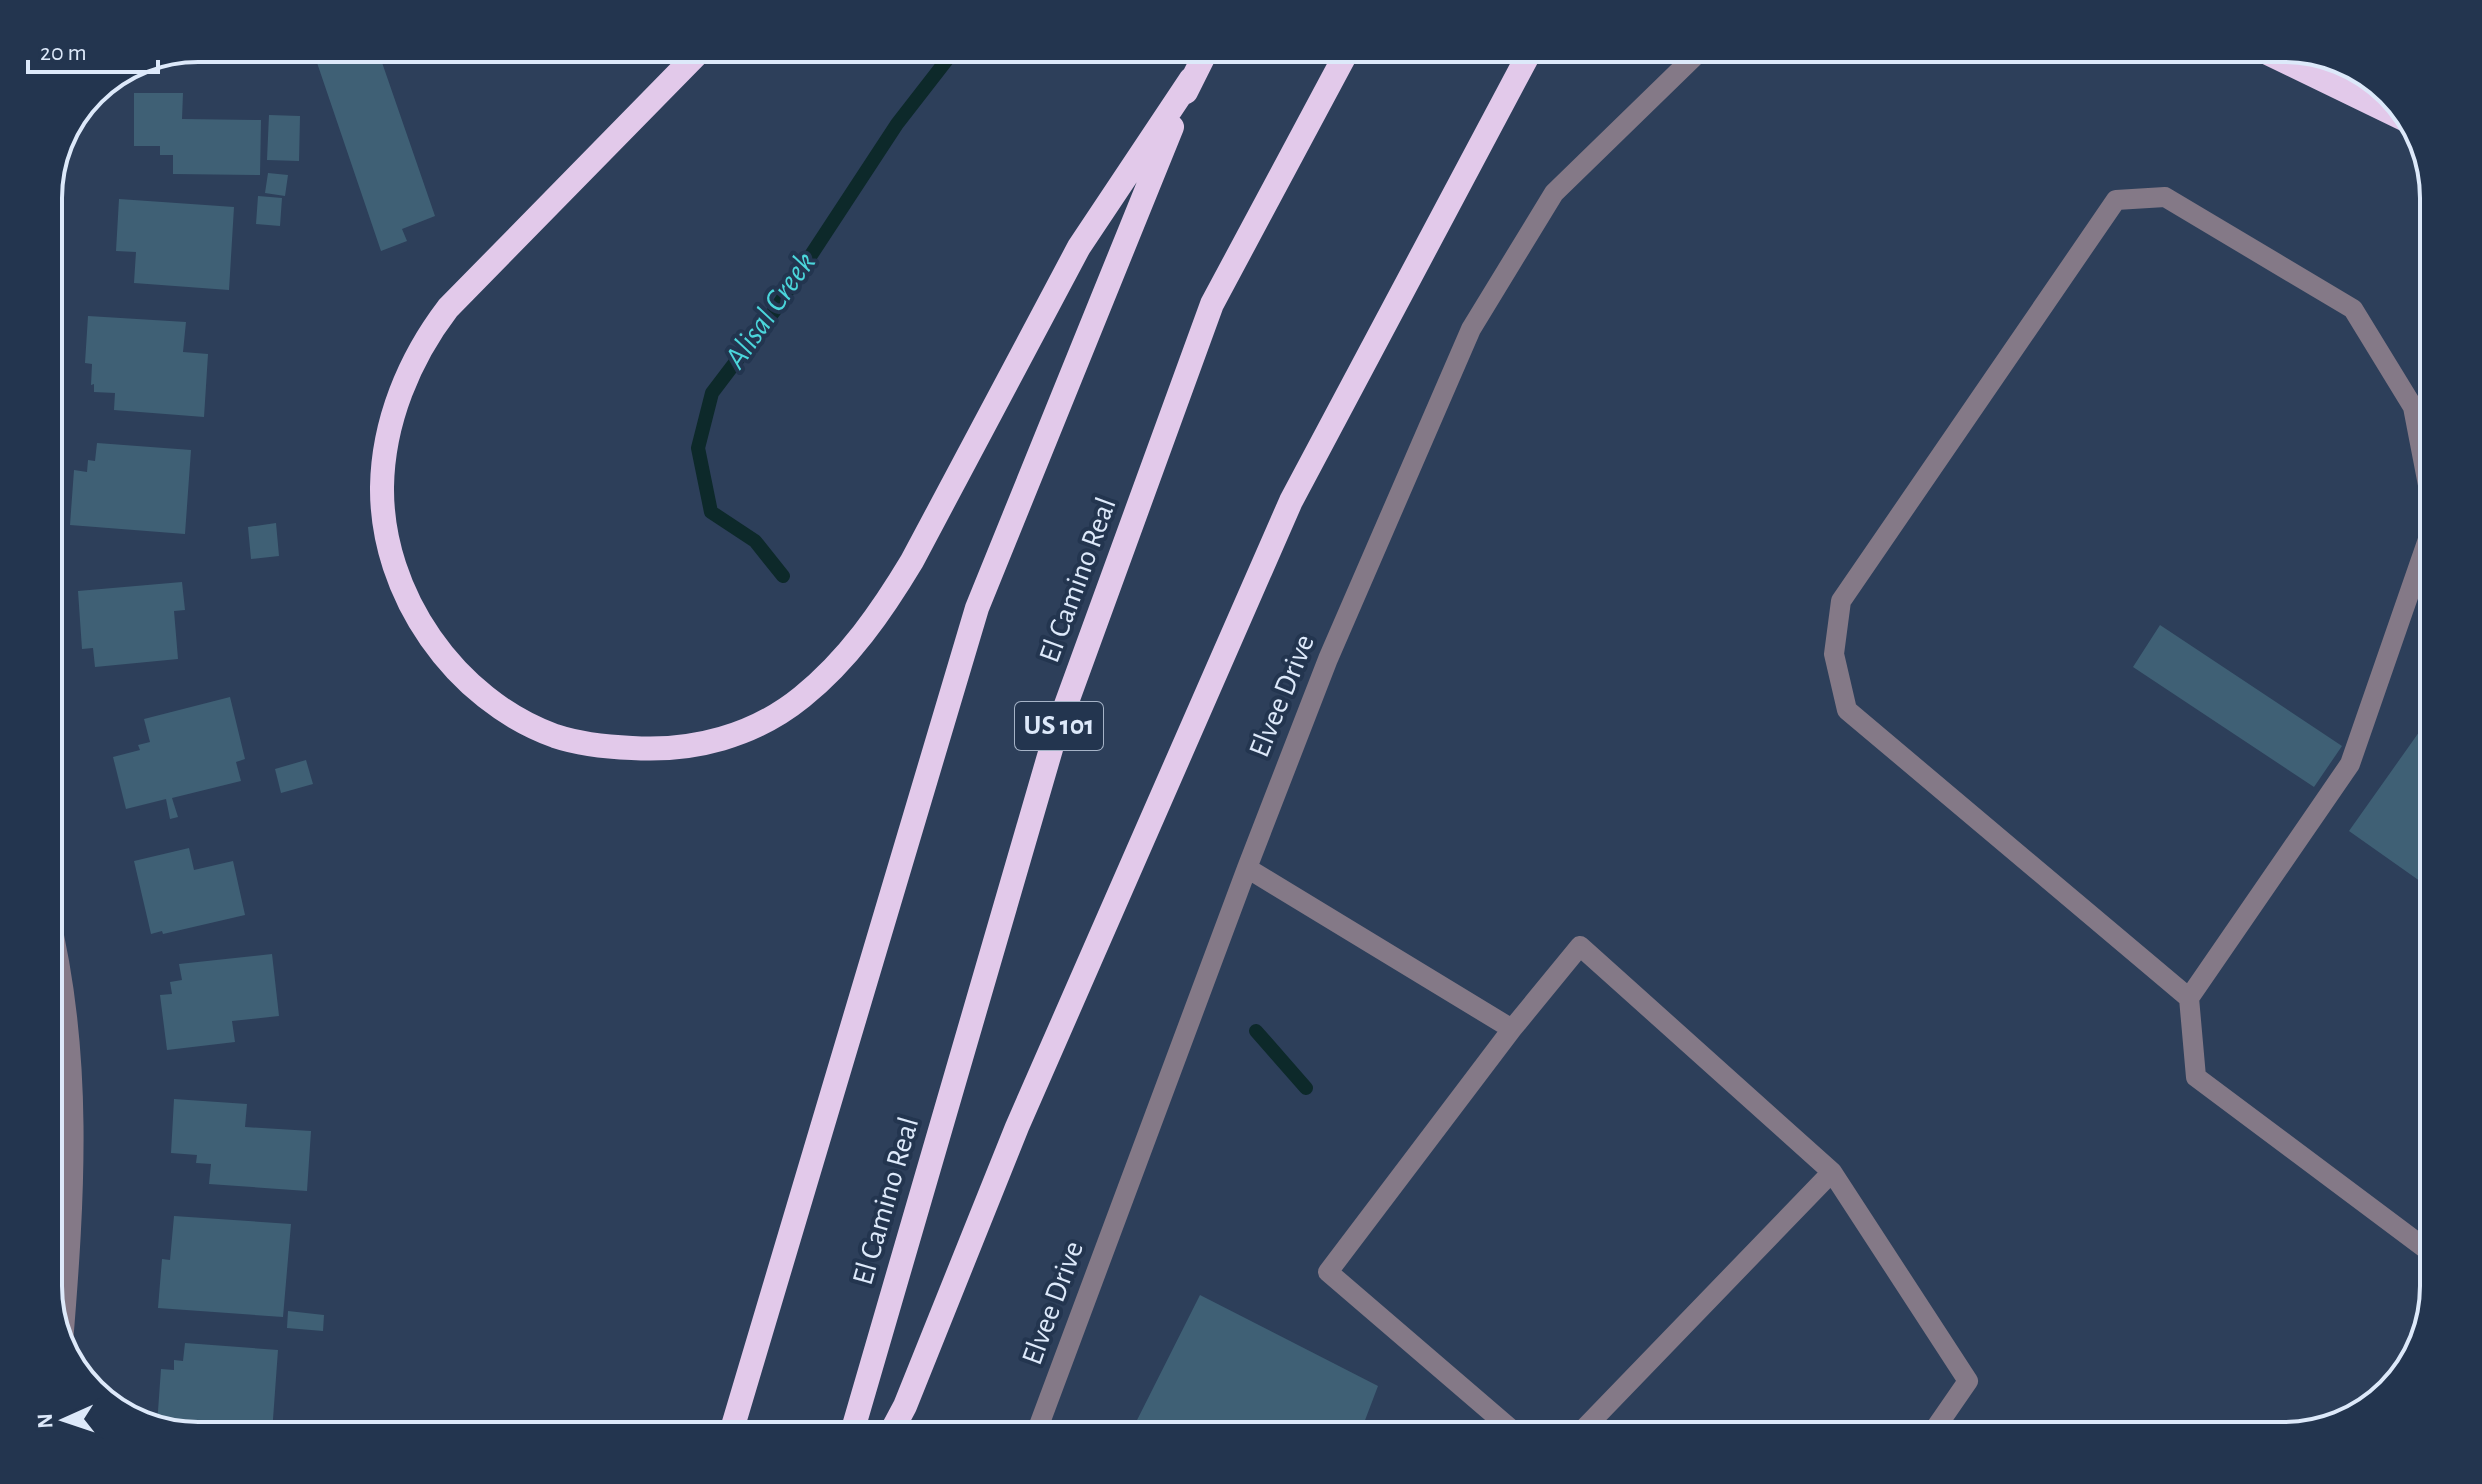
<svg xmlns="http://www.w3.org/2000/svg" width="2482" height="1484" font-family="'Alegreya Sans',sans-serif">
	<rect width="100%" height="100%" fill="#2d3f5a"/>
	<g fill="none" stroke-linecap="round" stroke-linejoin="round">
		<path stroke="#0d292a" stroke-width="14" d="M783,576L755,541L711,512L698,448L712,393L775,310L897,124L956,48
			M1256,1031L1306,1088"/>
	</g>
	<path fill="#3f6075" d="M312,48H377L435,216L402,229L407,241L381,251Z
		M134,93H183L182,119L261,120L260,175L173,174V155H160V146H134Z
		M269,115L300,116L299,161L267,160Z
		M268,173L288,175L285,196L265,193Z
		M258,196L282,198L280,226L256,224Z
		M119,199L234,207L229,290L134,283L136,252L116,251Z
		M88,316L186,322L183,352L208,354L204,417L114,410L115,393L94,392V384L91,385L92,364L85,363Z
		M97,443L191,450L185,534L70,525L74,470L87,472L88,460L95,461Z
		M276,523L279,556L251,559L248,527Z
		M182,582L185,610L174,611L178,659L95,667L93,648L82,649L78,591Z
		M2160,625L2342,746L2314,787L2133,667Z
		M230,697L245,759L236,762L241,781L172,798L178,817L170,819L166,799L126,809L113,757L140,750L138,745L150,742L144,719Z
		M2434,711V891L2349,831Z
		M306,760L313,784L281,793L275,769Z
		M189,848L194,870L233,861L245,915L163,934L162,931L151,934L134,861Z
		M272,954L279,1016L232,1021L235,1042L167,1050L160,995L172,994L170,982L182,980L179,964Z
		M174,1099L247,1104L245,1127L311,1131L307,1191L209,1184L211,1164L196,1163L197,1155L171,1153Z
		M174,1216L291,1224L283,1317L158,1308L162,1259L170,1260Z
		M1200,1295L1378,1386L1359,1436H1129Z
		M288,1311L324,1315L323,1331L287,1328Z
		M185,1343L278,1350L272,1433L157,1425L161,1369L174,1370V1360L183,1361Z"/>
	<g fill="none" stroke-linecap="round" stroke-linejoin="round">
		<path stroke="#847987" stroke-width="20" d="M2434,522L2350,764L2189,998L2196,1077L2434,1255
			M1247,868L1512,1029
			M48,910C84,1054 75,1196 63,1343
			M2189,998L1847,710L1834,654L1841,601L2116,200L2165,197L2353,309L2413,407L2434,516
			M1035,1436L1247,868L1328,659L1471,329L1554,193L1703,48
			M1519,1436L1328,1272L1512,1029L1580,946L1832,1172L1968,1381L1930,1436
			M1577,1436L1832,1172"/>
		<path stroke="#e2c9ea" stroke-width="24" d="M703,48L448,308C409,359 383,422 382,487C381,594 455,700 555,736C579,744 607,747 632,748C693,752 754,736 802,697C848,660 882,611 912,561L1079,247L1191,79
			M2257,48L2414,124
			M1186,92L1208,48
			M730,1436L977,608L1172,127
			M851,1436L1056,732L1212,304L1349,48
			M889,1436L905,1406L1017,1127L1291,501L1532,48"/>
	</g>
	<g text-anchor="middle" dominant-baseline="central" stroke-width="8" stroke-linejoin="round" paint-order="stroke">
		<rect fill="#23354f" stroke="#a5b3c7" stroke-width="2" x="1015" y="702" width="88" height="48" rx="6"/>
		<g font-size="28" font-weight="bold" fill="#dde9fa">
			<text x="1059" y="726">US 101</text>
		</g>
		<g font-size="30" fill="#dde9fa" stroke="#23354f">
			<text transform="translate(1078 580) rotate(-70)">El Camino Real</text>
			<text transform="translate(1282 696) rotate(-68)">Elvee Drive</text>
			<text transform="translate(886 1201) rotate(-74)">El Camino Real</text>
			<text transform="translate(1053 1303) rotate(-70)">Elvee Drive</text>
		</g>
		<g font-size="32" font-style="italic" fill="#4bd6db" stroke="#23354f">
			<text transform="translate(770 310) rotate(-55)">Alisal Creek</text>
		</g>
	</g>
	<path d="M0 0H2482V1484H0ZM198 62H2284A136 136 0 0 1 2420 198V1286A136 136 0 0 1 2284 1422H198A136 136 0 0 1 62 1286V198A136 136 0 0 1 198 62Z" fill="#23354f" fill-rule="evenodd"/>
	<path fill="none" stroke="#dde9fa" stroke-width="4" d="M198 62H2284A136 136 0 0 1 2420 198V1286A136 136 0 0 1 2284 1422H198A136 136 0 0 1 62 1286V198A136 136 0 0 1 198 62Z"/>
	<g transform="translate(64 1420) rotate(267)" stroke="#23354f" stroke-width="6" paint-order="stroke">
	<path d="M0-6L14 30L0 20L-14 30Z" fill="#dde9fa"/>
	<text y="-12" font-size="22" font-weight="bold" text-anchor="middle" fill="#dde9fa">N</text>
	</g>
	<path d="M28 60v12h130v-12" fill="none" stroke="#dde9fa" stroke-width="4"/>
	<text x="40" y="60" font-size="24" fill="#dde9fa" stroke="#23354f" stroke-width="6" paint-order="stroke">20 m</text>
</svg>
